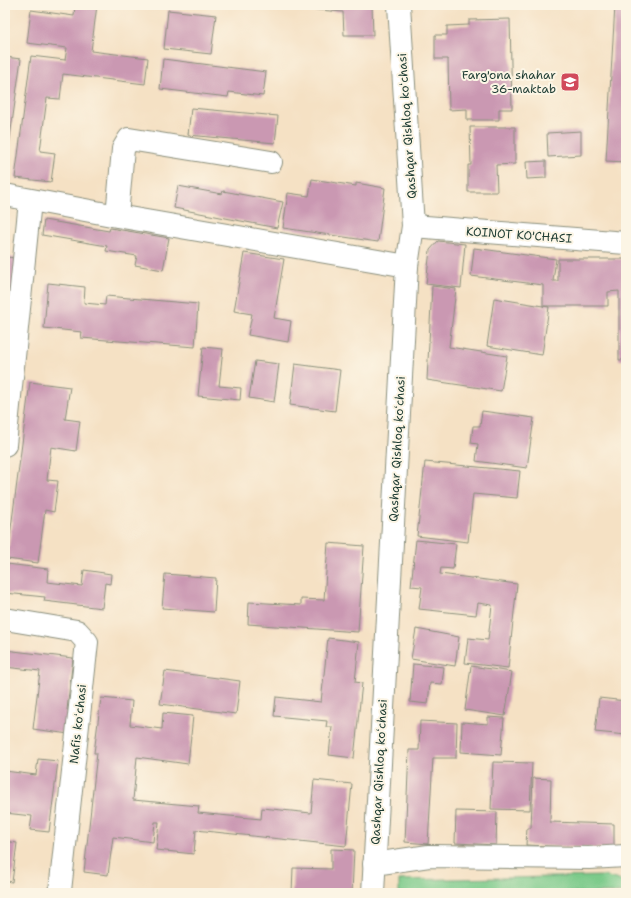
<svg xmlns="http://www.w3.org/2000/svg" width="631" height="898" font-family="'Shantell Sans',sans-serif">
	<rect width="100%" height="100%" fill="#fcf5e5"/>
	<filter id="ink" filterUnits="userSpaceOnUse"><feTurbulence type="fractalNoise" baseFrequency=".025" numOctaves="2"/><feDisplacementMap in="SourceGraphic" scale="8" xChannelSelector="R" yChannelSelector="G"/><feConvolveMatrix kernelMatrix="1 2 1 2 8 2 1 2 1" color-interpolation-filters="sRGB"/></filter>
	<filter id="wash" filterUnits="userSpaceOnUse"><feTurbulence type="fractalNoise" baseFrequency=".012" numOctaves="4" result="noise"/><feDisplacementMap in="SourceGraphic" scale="16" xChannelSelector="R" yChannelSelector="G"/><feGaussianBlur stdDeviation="0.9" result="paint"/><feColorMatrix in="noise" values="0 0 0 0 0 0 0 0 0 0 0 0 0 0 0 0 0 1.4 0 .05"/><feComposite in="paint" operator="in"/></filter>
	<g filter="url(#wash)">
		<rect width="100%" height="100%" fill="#f5e1c4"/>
		<path fill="#7bca8a" stroke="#4d845f" d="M605,876L626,882V893H399V880Z"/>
		<g id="blocks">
			<path fill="#ca98b2" d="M75,5H97L91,51L148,58L145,84L63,74L60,99L47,98L40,151L55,153L51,182L15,178L31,56L65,60L67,48L27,43L31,10L74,16Z
				M270,5H372L373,35H344L343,12L270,6Z
				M615,5H626V162L606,161Z
				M168,10L216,15L211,54L164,49Z
				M510,19L512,109H499V120H467V109L449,110L448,59H435V35H447V26L469,25V20Z
				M5,57L21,59L6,166H5Z
				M163,59L266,72L263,96L229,92L228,97L160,89Z
				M191,108L278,116L275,143L188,135Z
				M470,127H515V164L496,165L497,192H468V165H471Z
				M581,131V155L548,157L547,133Z
				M546,161V178L527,179L526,162Z
				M312,179L356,186V183L385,188L378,242L283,228L288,193L309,196Z
				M178,186L222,194L223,191L283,202L277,228L174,208Z
				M44,220L109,231L110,228L169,238L163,270L135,265L137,256L106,251L107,246L42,235Z
				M438,241L465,244L461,288L426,284L430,250Z
				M474,248L556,259L553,281H558V259H626V360H619V291L608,292V306H543V285L471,276Z
				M244,253L284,259L274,318L291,321L288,342L248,335L252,314L234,311Z
				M5,257L17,258L5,373Z
				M48,283L85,287L84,303L105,305L106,296L198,304L195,347L81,338L82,332L44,328Z
				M432,286L456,289L449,347L507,356L501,391L427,380Z
				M494,298L549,307L542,355L487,346Z
				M203,347L223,349L219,386L241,388L240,400L198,396Z
				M255,361L279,364L274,402L249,398Z
				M295,364L340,370L335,411L290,405Z
				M30,382L70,387L65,419L80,421L76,451L51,447L47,480L58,481L54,512L45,510L38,563L7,559Z
				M482,411L534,418L527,468L476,461L478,444L471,443L473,426H480Z
				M425,462L520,471L517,498L473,494L468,542L417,536Z
				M416,540L456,544L453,569L441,568L440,574L517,584L508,668L465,663L468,638L488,640L492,605L478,603L476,615L419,609L422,587L411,586Z
				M328,543L364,546L358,632L248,624L249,602L301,605V599L324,600Z
				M7,564L48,569L47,582L82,586L84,570L111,574L110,584L105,583L102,608L44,601L45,597L5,593Z
				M165,574L216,578L214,612L162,608Z
				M416,629L459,637L455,666L411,659Z
				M328,638L359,642L355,682L362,683L354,758L329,755L332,727H326L327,721L274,716L276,697L321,702Z
				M5,650L73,658L67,710H72L69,734L33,729L40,671L5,667Z
				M413,664L444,667L442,684L430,683L428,704L410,702Z
				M471,666L512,672L505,716L465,710Z
				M165,671L240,681L236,714L160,704Z
				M101,698L132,701L130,725L162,729L163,713L193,716L188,764L137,757L133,800L199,806L198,813L261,819L262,808L311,813L314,780L352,784L346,846L196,830L194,854L156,850L159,822H155L153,842L113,837L108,875L84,872L97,753H94Z
				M599,698L626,701V735L595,732Z
				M488,717L504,718L501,755L461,752L462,722L488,724Z
				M420,721L457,723L456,758H433L428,844L405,842L409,750H419Z
				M38,759L58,761L49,832L30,830L32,816L5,813V771L36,775Z
				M493,762L532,763L530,810L491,809Z
				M533,778L551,779L550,822L614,824V849L526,845L527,828H531Z
				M456,811L497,812L496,845L455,843Z
				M5,841L17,843L12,882L5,881Z
				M331,849L354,850L352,893H292L293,868L331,869Z"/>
		</g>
	</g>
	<g filter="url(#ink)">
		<use href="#blocks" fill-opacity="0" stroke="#8a8f7c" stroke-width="1"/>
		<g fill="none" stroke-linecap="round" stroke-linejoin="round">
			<g stroke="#8a8f7c" stroke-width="24">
				<path id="minor" d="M5,195L117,216L407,266
					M117,216L123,149L129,139L271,162
					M413,226L626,243
					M5,445L30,201
					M5,619L77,631L87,642L60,891L58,893
					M374,864L429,856L589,858L626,856"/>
			</g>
			<g stroke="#8a8f7c" stroke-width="24">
				<path id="major" d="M373,893L407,266L413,226L399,5"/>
			</g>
			<use href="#minor" stroke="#fff" stroke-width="22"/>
			<use href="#major" stroke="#fff" stroke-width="22"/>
		</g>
	</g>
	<defs>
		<g id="school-square" transform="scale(1)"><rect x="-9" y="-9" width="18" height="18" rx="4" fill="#d1495b" stroke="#fcf5e5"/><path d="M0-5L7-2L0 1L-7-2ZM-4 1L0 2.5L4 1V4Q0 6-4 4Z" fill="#fff"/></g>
	</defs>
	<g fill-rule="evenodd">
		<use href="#school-square" x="570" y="82"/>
	</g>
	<g text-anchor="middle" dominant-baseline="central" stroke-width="4" stroke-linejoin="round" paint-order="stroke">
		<g font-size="12" fill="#1f3d34" stroke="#fcf5e5" text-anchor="end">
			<text x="556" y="75">Farg'ona shahar<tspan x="556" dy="14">36-maktab</tspan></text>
		</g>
		<g font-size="12" fill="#1f3d34" stroke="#fcf5e5">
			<text transform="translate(407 126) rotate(-94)">Qashqar Qishloq koʻchasi</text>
			<text transform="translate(519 235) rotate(4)">KOINOT KO'CHASI</text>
			<text transform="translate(397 449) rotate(-87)">Qashqar Qishloq koʻchasi</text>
			<text transform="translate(78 724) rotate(-84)">Nafis koʻchasi</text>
			<text transform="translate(379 772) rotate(-87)">Qashqar Qishloq koʻchasi</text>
		</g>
	</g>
	<rect width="631" height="898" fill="none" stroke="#fcf5e5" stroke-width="20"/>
</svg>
